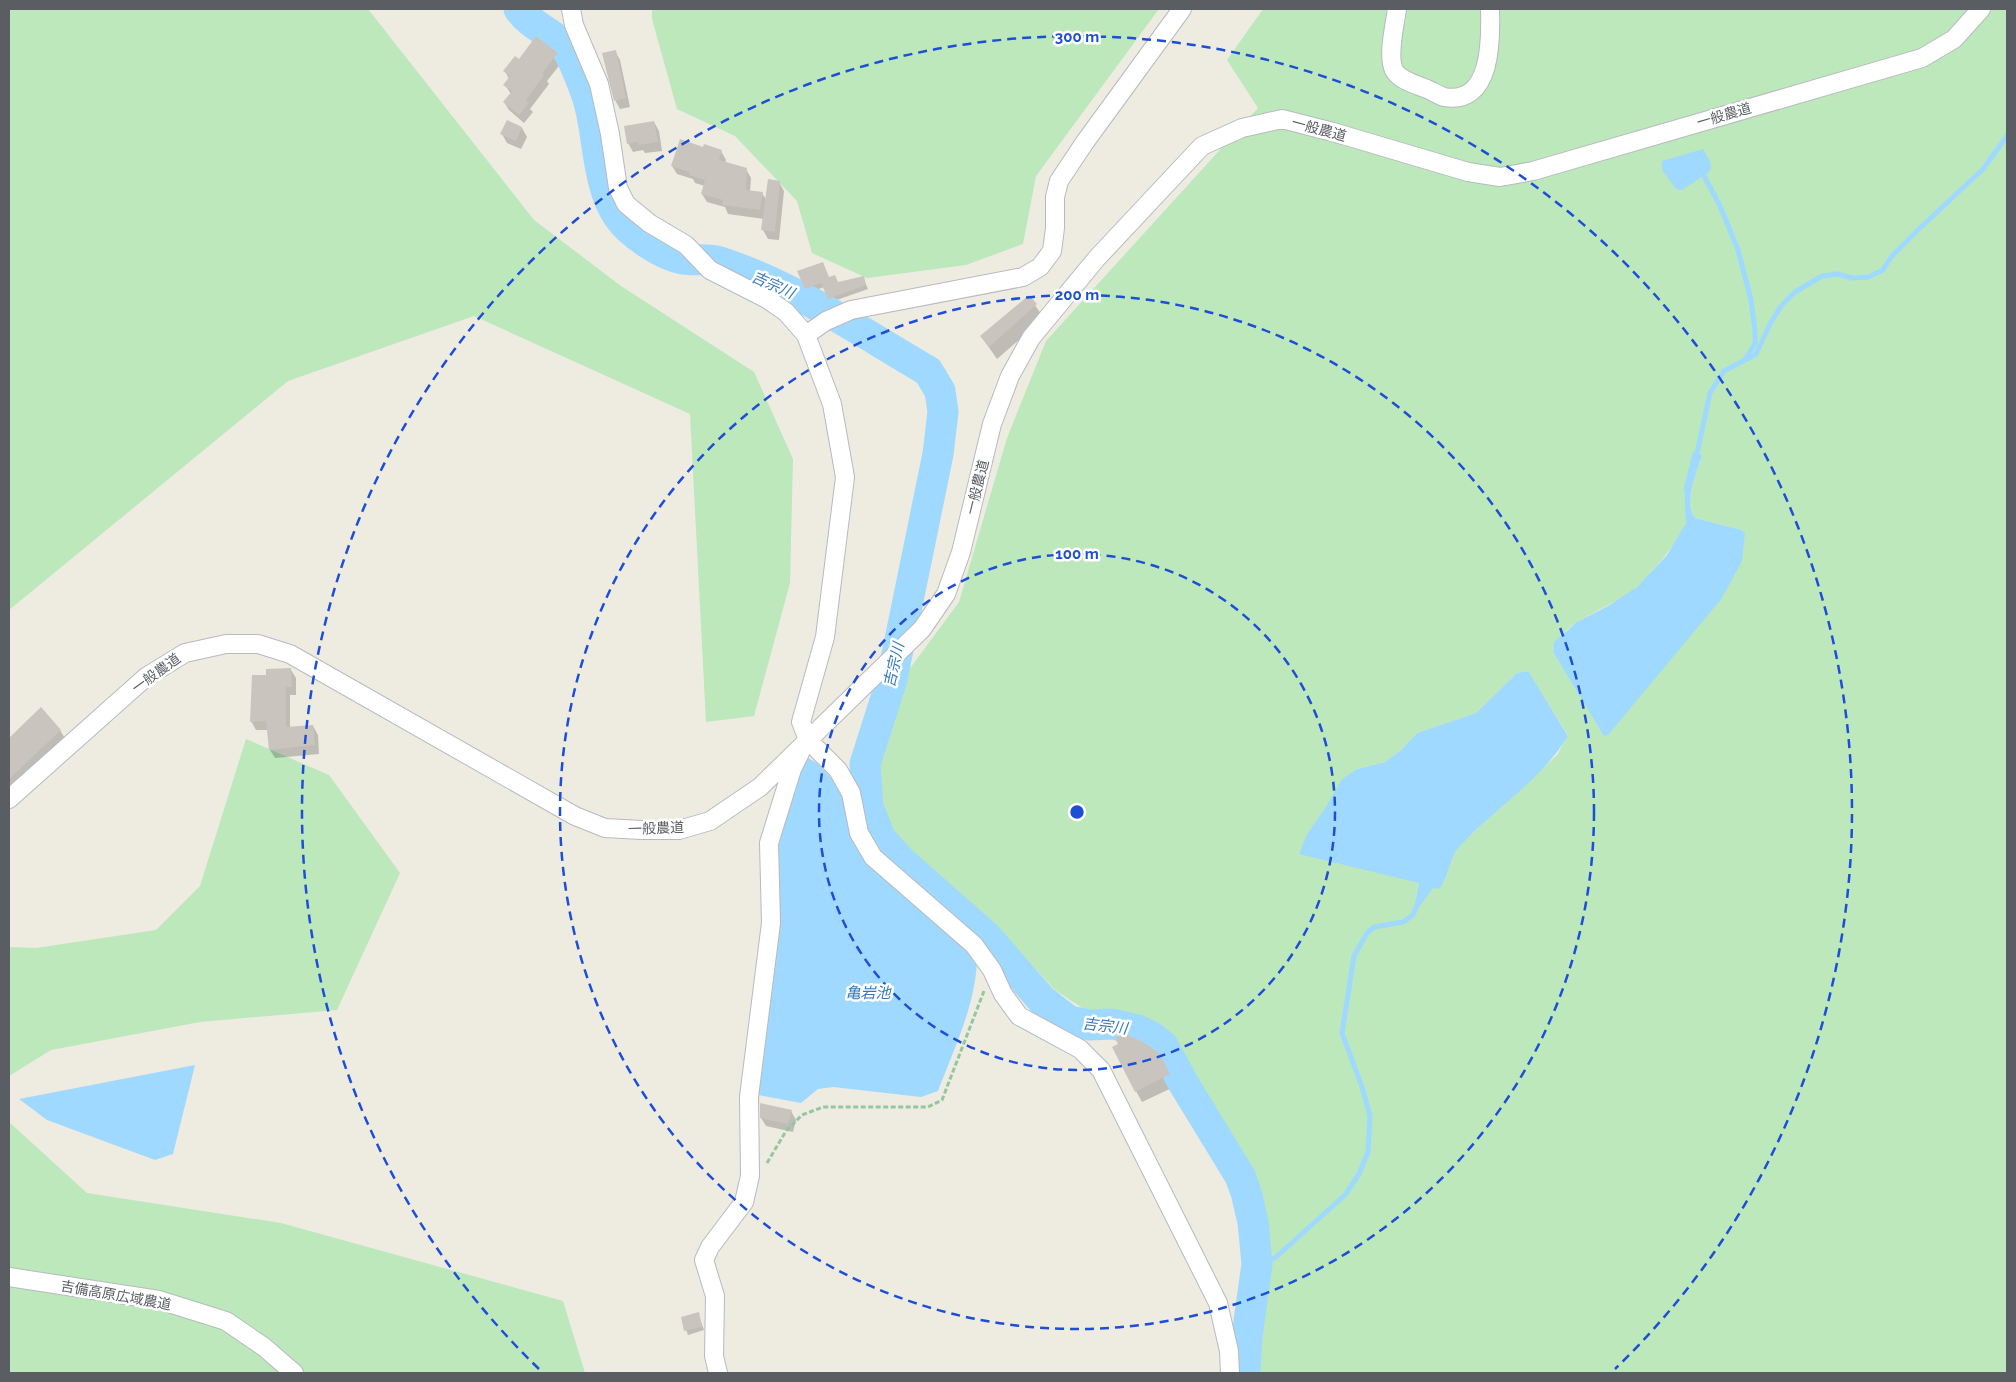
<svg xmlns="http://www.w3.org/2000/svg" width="2016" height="1382" font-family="Raleway,'Noto Sans JP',sans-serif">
	<rect width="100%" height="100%" fill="#eeebe1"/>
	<path fill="#bce8bb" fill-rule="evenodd" d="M9,9H368L534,220L621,286L754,372L793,459L790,583L754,716L706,722L690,414L474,316L288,381L9,610Z
		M652,9H1159L1036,176L1023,244L966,265L867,278L812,253L797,201L735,136L677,109L652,19Z
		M1263,9H2007V1373H1260L1265,1246L1257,1187L1167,1032L1139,1016L1084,1009L1055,990L995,925L898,840L882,803L880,766L908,671L959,602L1007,438L1046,341L1258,108L1227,60ZM1702,455C1697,473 1683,501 1695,518L1742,530L1745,533L1605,736L1553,652C1558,621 1616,607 1638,586C1650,575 1682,537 1686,523C1688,512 1683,499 1685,488C1686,478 1697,464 1702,455ZM1527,671L1568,735L1557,755L1459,846L1448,866L1443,883L1433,888L1414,907L1419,883L1307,834L1357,769L1385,762L1401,750L1417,733L1476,713L1517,673Z
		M246,739L329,775L400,873L337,1010L200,1022L51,1050L9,1076V947L36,948L156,930L200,886Z
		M9,1122L87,1193L281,1223L563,1301L585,1373H9Z"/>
	<path fill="#a0d9ff" d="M1703,149C1707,157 1714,163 1709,172L1682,190L1676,189L1662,170V161Z
		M1693,452L1702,455C1697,473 1683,501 1695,518L1742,530L1745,533L1742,561L1722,598L1608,735L1604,736L1553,652L1554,642L1577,622L1608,606L1637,587L1667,555L1686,523L1684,487Z
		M1528,671L1568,736C1542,779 1496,808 1461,845C1449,857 1449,877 1439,889L1433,888L1420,906L1414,907L1419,883L1299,854L1307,834L1324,810L1342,779L1357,769L1385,762L1401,750L1417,733L1476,713L1517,673Z
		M808,758L817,763L834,781L844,801L863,856L977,961C975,1006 954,1049 938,1091L921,1097L833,1087L818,1089L801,1103L758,1095L776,945L779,842L801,763Z
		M195,1065L173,1154L155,1160L47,1120L19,1099Z"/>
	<path fill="#0003" d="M615,51L620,60L630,107L620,109L615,100Z
		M557,54L562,62L547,81L549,84L530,109L533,112L524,123L509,110L504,102L511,94L505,85L509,79L505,71L519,60Z
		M508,122L522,128L527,137L521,149L507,143L502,134Z
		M654,122L659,131L662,151L645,153L643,150L633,152L628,143Z
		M704,148L721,151L726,160L725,163L746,169L751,178L750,192L762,193L767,201L779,182L784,191L779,240L768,239L763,230L764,219L728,214L725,207L707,202L702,194L705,186L695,183L693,179L677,174L672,166Z
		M799,272L829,279L838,284L863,278L868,289L831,302L824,287L808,293Z
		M1029,297L1044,318L997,359L981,336Z
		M291,670L296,678V695H290V728L313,726L318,735L319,754L275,758L270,750L268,730H256L251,721L267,676Z
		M40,709L60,730L68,744L9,800V739Z
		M1158,1054L1176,1086L1142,1102L1136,1091Z
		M791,1111L796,1120L793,1132L766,1126L761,1118Z
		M698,1314L704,1330L688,1335L682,1318Z"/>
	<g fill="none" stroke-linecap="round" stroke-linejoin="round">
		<path stroke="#a0d9ff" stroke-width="5" d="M1747,359L1756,354L1770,324L1781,306L1795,292L1822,276L1838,274L1852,278L1868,277L1883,270L1892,256L1920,228L1983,169L2007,136
			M1696,458L1710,393L1724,371L1745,360L1755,343V331L1751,300L1738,250L1720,206L1701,170
			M1257,1264L1275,1258L1345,1195L1359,1174L1368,1152L1370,1116L1362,1087L1342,1033L1354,956L1367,933L1374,927L1403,922L1413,915L1419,900"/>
		<path stroke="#a0d9ff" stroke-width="31" d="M519,9C532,27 552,32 565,47C572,55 579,75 583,85C600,124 594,181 618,216C630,234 662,255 683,259C695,261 709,258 720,262C794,286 861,332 928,371L940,391L943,412L938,454L892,679L865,764L868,807L881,839L903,863L987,937L1042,1000L1069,1021L1089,1025L1113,1024L1138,1030L1152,1037L1163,1046L1185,1086L1240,1176L1246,1192L1253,1222L1257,1264L1247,1336L1245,1373"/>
	</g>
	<path fill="#c9c5be" d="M536,36L558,53L542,73L544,75L526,100L529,103L519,115L503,102L512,91L503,85L510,76L503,71L515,56L519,59Z
		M616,50L626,98L614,101L602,53Z
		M507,120L522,127L516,141L500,134Z
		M654,121L658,142L639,145L638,142L627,144L624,126Z
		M680,139L703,147L704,144L722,150L719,160L747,168L746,190L763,192L760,210L722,205L723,200L701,194L705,180L689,175L690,172L671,166Z
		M768,179L780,181L775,232L761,230Z
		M823,262L829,277L835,275L838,282L864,276L866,285L828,299L821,283L805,289L797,271Z
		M1029,295L1037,304L989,347L980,336Z
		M291,668L292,687H286V727L313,725L315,745L269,750L266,721L250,722L252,675H266V669Z
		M41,707L61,730L9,779V738Z
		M1124,1033L1143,1042L1159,1053L1170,1074L1135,1092L1112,1047L1118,1044L1115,1038Z
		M760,1103L792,1110L788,1124L760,1118Z
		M699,1312L702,1327L684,1331L681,1317Z"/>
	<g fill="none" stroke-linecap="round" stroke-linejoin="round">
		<g stroke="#b7babf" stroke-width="20">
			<path id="minor" d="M571,9L574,25L599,84L610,134L618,188L626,204L649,223L686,245L710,270L767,299L786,312L806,335L832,404L845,477L825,637L801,722L808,740L838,770L851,793L859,833L873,857L974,945L992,970L1003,994L1019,1016L1080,1049L1101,1070L1218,1303L1229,1351L1230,1373
				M1397,9C1395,24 1387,56 1394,70C1399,80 1417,85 1427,89C1432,91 1438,95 1444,97C1492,106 1491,39 1490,9
				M806,335L826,321L851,310L1023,277L1040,267L1052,251L1055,228V197L1059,181L1085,142L1182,9
				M9,799L146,677L185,653L226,644H258L290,654L575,816L605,828L642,830H679L710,821L760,787L922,629L946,594L961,552L992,424L1010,376L1031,338L1097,258L1202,146L1242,128L1282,119L1333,132L1468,172L1500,177L1533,171L1922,58L1954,39L1981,9
				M9,1277L159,1300L226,1321L264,1347L294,1373
				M718,1373L714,1356L715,1296L704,1260L710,1247L744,1202L750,1176L749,1097L771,923L769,843L792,769L800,753"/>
		</g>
		<path stroke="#92c79f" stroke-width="3" stroke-dasharray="5 2.5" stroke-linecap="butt" d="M767,1163L786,1131L802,1115L823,1107H928L942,1100L984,991"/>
		<use href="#minor" stroke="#fff" stroke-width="18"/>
	</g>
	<g fill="none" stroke="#1d4ed8" stroke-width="2.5" stroke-dasharray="9 6">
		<circle cx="1077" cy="812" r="258"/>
		<circle cx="1077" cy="812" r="517"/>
		<path d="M539 1369A775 775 0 1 1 1615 1369"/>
	</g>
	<g text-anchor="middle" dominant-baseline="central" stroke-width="5" stroke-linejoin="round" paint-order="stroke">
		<g font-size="14" fill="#5a5e63" stroke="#fff">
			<text transform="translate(1724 115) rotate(-16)">一般農道</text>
			<text transform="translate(1319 129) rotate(15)">一般農道</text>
			<text transform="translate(977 487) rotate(-76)">一般農道</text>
			<text transform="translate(156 673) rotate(-36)">一般農道</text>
			<text transform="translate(656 828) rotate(-2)">一般農道</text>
			<text transform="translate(116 1295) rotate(10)">吉備高原広域農道</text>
		</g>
		<g font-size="15" font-style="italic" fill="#347aba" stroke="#fff">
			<text transform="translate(773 285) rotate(24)">吉宗川</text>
			<text transform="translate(894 665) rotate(-77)">吉宗川</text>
			<text x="868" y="993">亀岩池</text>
			<text transform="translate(1105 1026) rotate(7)">吉宗川</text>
		</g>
	</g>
	<circle cx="1077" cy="812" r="8" fill="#1d4ed8" stroke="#fff" stroke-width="2.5"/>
	<g font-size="15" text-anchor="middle" font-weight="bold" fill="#1d4ed8" stroke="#fff" stroke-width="5" stroke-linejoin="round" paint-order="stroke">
		<text x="1077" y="42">300 m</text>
		<text x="1077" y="300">200 m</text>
		<text x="1077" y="559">100 m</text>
	</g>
	<rect width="2016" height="1382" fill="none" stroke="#5a5e63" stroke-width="20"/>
</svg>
